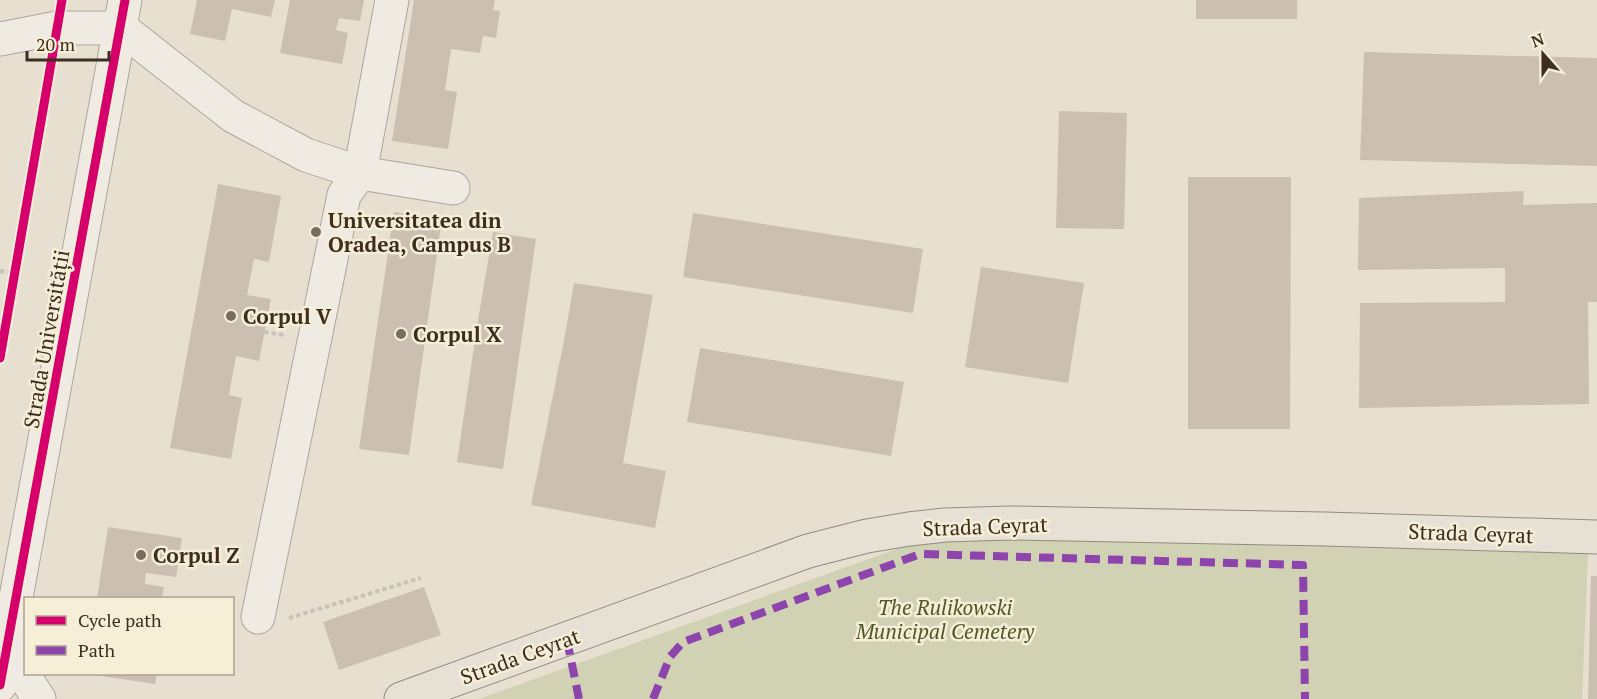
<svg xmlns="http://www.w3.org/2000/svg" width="1597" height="699" font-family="'PT Serif',serif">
	<rect width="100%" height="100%" fill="#e7e0d1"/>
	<path fill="#d1d1b3" d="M930,537L1320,542L1588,552L1582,699H479Z"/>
	<path fill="#cbbfb2" d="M197,0H275L271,17L232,9L225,41L190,34Z
		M290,0H364L360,21L339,18L336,30L348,33L342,64L280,53Z
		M414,0H495L493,10L500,11L496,38L483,36L480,53L451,49L445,90L457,92L448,149L392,141Z
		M1196,0H1297V19H1196Z
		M1364,52L1597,58V166L1360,160Z
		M1059,111L1127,113L1124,229L1056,228Z
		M1188,177H1291L1290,429H1188Z
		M218,184L281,196L269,262L254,259L247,295L271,299L259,361L236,356L229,395L242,398L231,459L170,448Z
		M1524,191L1523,205L1597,203V302H1588L1589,404L1359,408L1360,303L1505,302V268L1358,270L1359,198Z
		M394,212L442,218L409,455L359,449Z
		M693,213L923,249L913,313L683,277Z
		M493,232L536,239L503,469L457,462L477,326Z
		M981,267L1084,283L1068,383L965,367Z
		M574,283L653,295L623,463L666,471L655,528L531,505L565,335Z
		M700,348L904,382L891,456L687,422Z
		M108,527L182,538L176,577L146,573L145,584L164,587L162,598H97Z
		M1591,576H1597V699H1588Z
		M424,587L441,635L339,670L323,622Z
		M94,674H157L155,684L94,675Z"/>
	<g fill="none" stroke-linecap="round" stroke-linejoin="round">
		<g stroke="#ada599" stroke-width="35">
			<path id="minor" d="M0,39L57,28H121L233,116L306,155L360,173L453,188
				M258,617L344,195L360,173L392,0
				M6,648L39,699
				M0,685L125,0"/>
		</g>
		<g stroke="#928b80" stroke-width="35">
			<path id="major" d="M401,699L808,551L867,536L909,529L945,525L1010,523L1325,529L1597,537"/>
		</g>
		<path stroke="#c8c2b9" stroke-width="4" stroke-dasharray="4.5 3" stroke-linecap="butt" d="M0,271L15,273
			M264,332L284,335
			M289,618L421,578"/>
		<use href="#minor" stroke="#efebe3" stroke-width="33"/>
		<use href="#major" stroke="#e6e1d4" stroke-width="33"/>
		<path stroke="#8e44ad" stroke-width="8" stroke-dasharray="15 8" stroke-linecap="butt" d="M567,640L579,699
			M653,699L670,657L683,642L920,554L1303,565L1305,699"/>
		<g stroke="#f7eed8" stroke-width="13">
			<path id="cycleway" d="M0,358L62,0
				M0,685L125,0"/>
		</g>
		<use href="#cycleway" stroke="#d6006c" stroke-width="9"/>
	</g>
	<g fill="#786c5e" stroke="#f7eed8" stroke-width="2">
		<circle cx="316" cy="232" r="6"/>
		<circle cx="231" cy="316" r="6"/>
		<circle cx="401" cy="334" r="6"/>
		<circle cx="141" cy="555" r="6"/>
	</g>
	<g text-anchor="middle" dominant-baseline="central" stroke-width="5" stroke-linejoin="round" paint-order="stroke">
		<g font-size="21" font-weight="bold" fill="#3d2e20" stroke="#f7eed8" text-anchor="start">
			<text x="328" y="220">Universitatea din<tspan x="328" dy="24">Oradea, Campus B</tspan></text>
			<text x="243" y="316">Corpul V</text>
			<text x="413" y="334">Corpul X</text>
			<text x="153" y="555">Corpul Z</text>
		</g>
		<g font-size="21" fill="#3d2e20" stroke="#f7eed8">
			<text transform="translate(46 339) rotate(-80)">Strada Universității</text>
			<text transform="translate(985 526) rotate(-2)">Strada Ceyrat</text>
			<text transform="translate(1471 533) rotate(2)">Strada Ceyrat</text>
			<text transform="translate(520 656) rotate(-20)">Strada Ceyrat</text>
		</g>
		<g font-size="21" font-style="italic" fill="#4d5a26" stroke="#f7eed8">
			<text x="945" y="607">The Rulikowski<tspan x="945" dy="24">Municipal Cemetery</tspan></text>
		</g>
	</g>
	<rect x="24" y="597" width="210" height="78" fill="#f7eed8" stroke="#ada18e" stroke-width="1.5"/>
	<rect x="36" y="616" width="30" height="9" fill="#d6006c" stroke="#ada18e" stroke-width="1.5"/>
	<text x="78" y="627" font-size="18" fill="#3d2e20">Cycle path</text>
	<rect x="36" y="646" width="30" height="9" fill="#8e44ad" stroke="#ada18e" stroke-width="1.5"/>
	<text x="78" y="657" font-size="18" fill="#3d2e20">Path</text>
	<g transform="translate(1543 54) rotate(339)" stroke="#f7eed8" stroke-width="4.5" paint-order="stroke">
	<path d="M0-4.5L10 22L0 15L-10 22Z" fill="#3d2e20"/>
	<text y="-9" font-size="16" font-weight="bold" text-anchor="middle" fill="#3d2e20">N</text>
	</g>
	<path d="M27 51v9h82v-9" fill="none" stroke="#3d2e20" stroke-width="3"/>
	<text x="36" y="51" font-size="18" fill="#3d2e20" stroke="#f7eed8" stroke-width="4.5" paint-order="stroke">20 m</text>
</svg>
